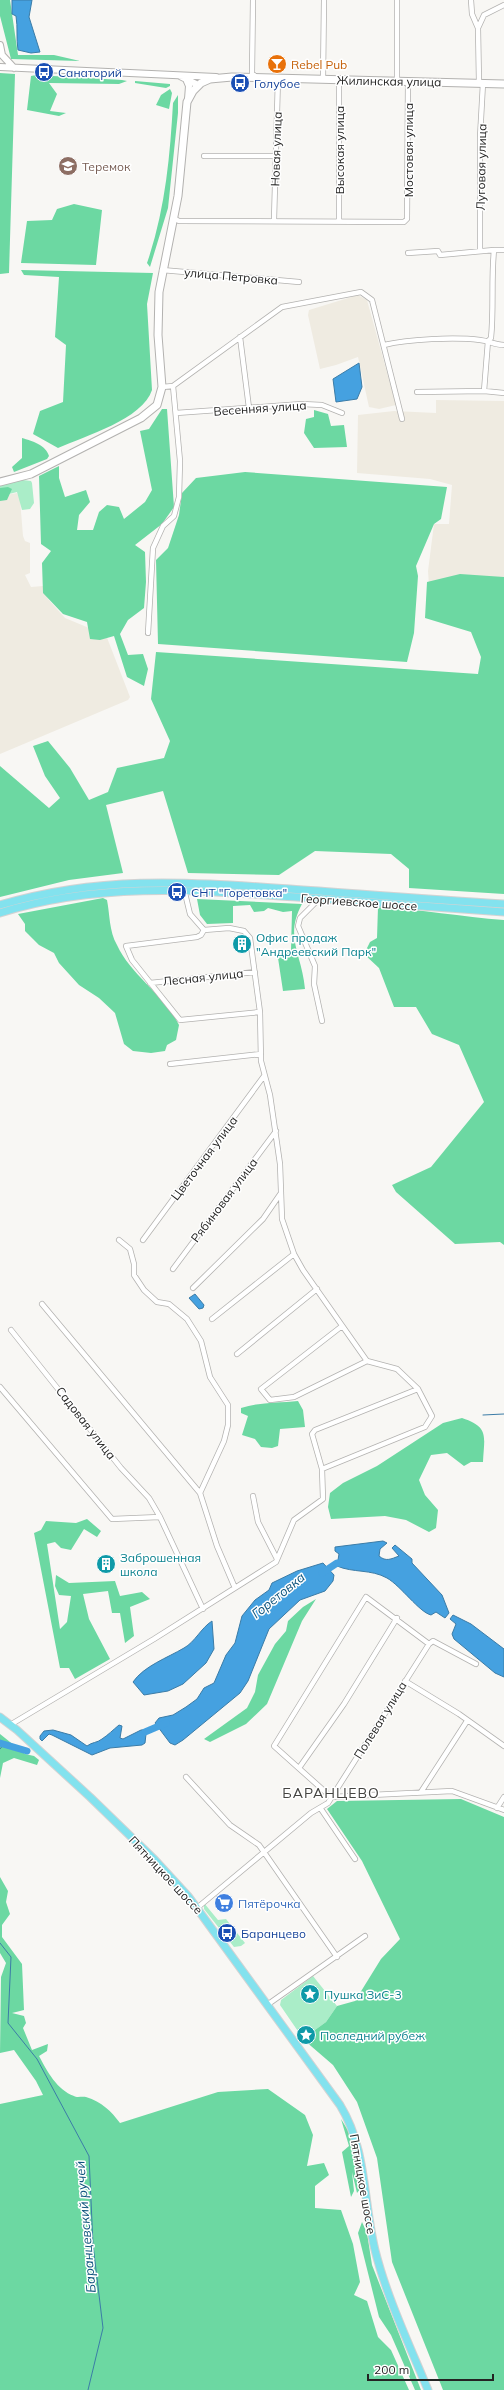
<svg xmlns="http://www.w3.org/2000/svg" width="504" height="2390" font-family="Mulish,sans-serif">
	<rect width="100%" height="100%" fill="#f8f7f4"/>
	<path fill="#efebe1" d="M358,295L367,300L396,405L379,409L369,407L358,357L336,365L320,369L308,315L309,310Z
		M436,400L504,401V577L429,586L428,571L434,524H449L452,485L430,479L357,473L358,415L394,411L436,413Z
		M17,493L20,499L23,536L25,541L30,543V573L25,575L31,587L43,586L48,599L65,618L106,635L130,697L128,700L0,754V496Z"/>
	<path fill="#aaedc8" d="M23,480L31,481L32,483L34,503L30,509L22,510L17,492L9,494L11,489L0,488V485Z
		M195,886L504,907V909L195,887Z
		M204,1903L218,1920L226,1919L245,1943L241,1946L234,1947L204,1909Z
		M313,1976L337,2006L326,2022L308,2035L309,2036L304,2040L280,2005L281,2000Z"/>
	<path fill="#6cd8a2" d="M0,0H10L18,55H54L80,61L11,59L0,16Z
		M0,73L15,74L9,273L0,274Z
		M36,75L122,80L127,81L119,84L49,83L57,94L50,111L66,113L59,116L27,110L31,76Z
		M135,81L170,84V86L166,88L135,83Z
		M170,89L172,93L169,109L156,105L161,95Z
		M178,95V113L168,208L150,267L147,263C165,211 170,157 173,103Z
		M74,204L102,210L96,265L21,263L27,221L52,220L57,209Z
		M21,270L153,273L147,304L152,390C143,419 85,436 58,448L33,434L40,411L63,402L66,345L55,337L59,277L24,275Z
		M162,409H167L174,507L162,524L135,545L145,552L146,582L144,608L128,620L120,634L128,655L143,654L148,669L144,686L127,677L114,636L100,640L90,639L87,622L63,614L43,593L42,563L51,551L41,544L39,476L59,466V478L65,497L86,490L90,502L79,515L77,530H93L99,512L107,505L119,507L124,519L145,502L152,490L140,431L149,429Z
		M314,410L328,414L331,426L344,425L347,447L314,448L304,433L306,419L314,417Z
		M22,438C32,441 46,445 49,456L47,459L14,472L12,467L22,458Z
		M245,472L447,487L441,519L434,524L416,566L418,576L414,633L407,662L158,644L156,560L168,548L179,515L182,493L196,478Z
		M8,487L12,489L7,500L0,501V488Z
		M460,574L504,577V894L409,888V869L391,854L315,851L279,875L188,873L163,791L106,805L123,873L69,880L0,897V766L49,808L60,798L45,776L33,746L48,741L70,768L89,800L108,792L117,768L164,758L170,741L151,699L156,652L478,674L481,657L471,632L425,618L427,582Z
		M103,898L107,900C110,915 109,931 117,945C132,977 164,994 179,1025L176,1040L167,1045L165,1051L151,1053L133,1051L124,1044L115,1013L99,998L79,985L59,963L54,953L39,945L25,931V924L18,914Z
		M197,899L302,904C284,937 302,954 305,989L283,991L278,958L291,950L292,911L283,912L268,908L264,911L254,912L250,905L233,906V923L207,924L200,915Z
		M378,907C420,909 462,917 504,920V1245L500,1242L455,1244L396,1192L392,1185L431,1167L484,1102L459,1045L432,1034L416,1007H394L379,968L364,954L370,942L377,938Z
		M298,1401L303,1410L305,1427L280,1429L278,1446L272,1448L261,1447L255,1439L242,1435L248,1416L241,1413V1408C260,1402 278,1403 298,1401Z
		M462,1418C490,1427 484,1437 483,1462H471L464,1466L447,1453L431,1455L419,1480L425,1495L438,1510L436,1528L429,1532L406,1520L385,1516L331,1519L328,1507L330,1493L343,1483L377,1466L443,1423Z
		M87,1519L101,1531L97,1537L84,1529L71,1550L61,1548L55,1542L47,1544L60,1629L67,1622L71,1596L59,1595L55,1586L56,1575L69,1583L115,1581L120,1596L142,1592L150,1599L130,1607L134,1636L125,1643L120,1613H112L108,1591L83,1594L89,1619L110,1659L75,1679L69,1668H60L34,1533L41,1530L46,1521L76,1523Z
		M316,1599L302,1621L267,1704L246,1724L210,1742L204,1739L247,1708L255,1692L258,1675L275,1644L286,1631L288,1621L303,1607Z
		M0,1734L25,1754L34,1756L39,1760L37,1765L14,1758L3,1763L0,1778Z
		M461,1799L504,1817V2390H443L392,2262L377,2158L357,2102L333,2065L304,2040L309,2037L308,2035L326,2022L337,2006L355,2001L381,1959L400,1939L362,1861L327,1809L337,1801Z
		M0,1877L8,1891L6,1902L10,1914L2,1925V1937L22,1964L24,2010L12,2013L24,2016L26,2023L23,2028L32,2050L48,2044L47,2051L39,2056C47,2071 57,2090 74,2096C77,2098 82,2096 86,2097C102,2102 111,2111 120,2123L218,2092L268,2089L305,2115L313,2135L307,2166L324,2163L329,2175L315,2186V2208L341,2210L353,2244L360,2282L354,2295L367,2301L378,2337L391,2350L409,2390H0V2104L43,2095L36,2081L14,2050L0,2053L1,1977L6,1963L0,1953Z
		M341,2119L352,2137L361,2188L357,2193L352,2172L354,2191L351,2197L342,2152L349,2146Z
		M362,2222L367,2233L372,2265L421,2390H415L391,2335L379,2317L358,2233Z"/>
	<path fill="#45a1e0" stroke="#3b7ca7" d="M12,0H32L29,17L40,52L31,53L18,50C16,38 18,28 16,16L12,14Z
		M359,363L362,387L357,399L336,402L333,379Z
		M195,1294L204,1305L203,1308L199,1309L189,1298Z
		M383,1541L387,1543L380,1549L379,1556C386,1562 391,1559 399,1556L392,1548L395,1545L412,1559V1563L442,1595L449,1613L445,1618L436,1612L431,1615C419,1612 401,1586 387,1578C371,1569 353,1573 337,1566L339,1554L335,1551V1547Z
		M323,1563L334,1575L333,1581L325,1591L300,1600L269,1629L248,1681L240,1693L183,1740L175,1745L170,1743L155,1723L159,1718L173,1715L186,1707L197,1699L204,1688L214,1683L226,1655L235,1643L242,1616L255,1600L269,1590L272,1583L297,1571Z
		M453,1615L471,1624L504,1649V1677L495,1673L454,1639L452,1634L456,1624L450,1619Z
		M212,1621L214,1649L206,1663L183,1684L168,1691L144,1695L133,1682C144,1666 167,1658 184,1648C195,1642 201,1628 212,1621Z
		M119,1725L122,1726L120,1738L123,1739L141,1730L154,1729L146,1734L145,1743L142,1745L110,1748L92,1755L52,1735L49,1734L42,1741L40,1739V1736L44,1731L53,1730L71,1735L87,1746C92,1742 97,1743 102,1739C108,1735 113,1730 119,1725Z"/>
	<g fill="none" stroke-linecap="round" stroke-linejoin="round">
		<path stroke="#3b7ca7" stroke-width="1" d="M483,1415L504,1414
			M0,1749L4,1744
			M0,1943L11,1957L8,2023L37,2059L89,2156L93,2245L103,2328L88,2390"/>
		<path stroke="#45a1e0" stroke-width="7" d="M322,1573L337,1563L346,1564
			M145,1732L166,1723
			M0,1743L27,1751"/>
		<g stroke="#b3b2b0" stroke-width="6">
			<path id="minor" d="M253,0L252,73L256,77
				M471,0L472,14L478,28L479,83
				M478,28L484,15L504,5
				M323,79L324,0
				M339,79V221
				M397,81V0
				M204,156H276
				M173,218L179,221L404,222L407,219L408,81
				M274,220L278,78
				M504,250H494C491,280 494,309 491,338L488,341L484,391L504,393
				M480,251V137L483,83
				M408,253L438,251L440,255L494,250
				M162,270L299,282
				M240,337L249,408
				M384,345C408,339 455,337 480,340C489,341 495,345 504,345
				M162,387L173,386L282,307L361,292L372,300L402,419
				M417,392L484,391
				M176,413L302,404L322,405L342,413
				M148,633L153,548L163,526L174,516L179,497L180,461L173,386
				M184,889L190,914L204,930L229,928L244,931L250,938L260,1012L261,1061L270,1095L280,1164L282,1219L294,1254L303,1270L367,1361L397,1369L418,1389L432,1416L425,1427L322,1469
				M316,898L314,904L300,918L298,926L315,966L314,984L322,1021
				M204,930L201,935L197,937L126,946L132,960L180,1020L260,1012
				M150,983L255,972
				M170,1064L261,1054
				M119,1240L130,1249L134,1264V1275L144,1290L157,1302L169,1304L187,1319L201,1341L210,1377L228,1405V1425L224,1441L200,1493L217,1546L235,1588
				M143,1240L264,1076
				M173,1269L276,1131
				M193,1288L263,1219L281,1193
				M42,1304L200,1493
				M212,1319L294,1254
				M342,1326L261,1389L270,1400L294,1397L367,1361
				M11,1330L121,1468L149,1498L160,1517
				M237,1354L317,1289
				M0,1387L112,1519L160,1517L203,1609
				M253,1496L258,1522L277,1559
				M476,1664L433,1641L429,1644L366,1597L274,1746L331,1797L452,1791L504,1810
				M405,1681L459,1714L504,1746
				M10,1725L154,1639L276,1562L294,1520L323,1499L322,1469L312,1434L315,1430L418,1389
				M299,1768L344,1704L397,1618
				M186,1777L230,1825L259,1845L337,1957
				M421,1792L467,1721
				M497,1808L504,1797
				M321,1809L355,1859
				M197,1908L311,1813L328,1803L429,1644
				M267,2005L365,1936"/>
		</g>
		<g stroke="#b3b2b0" stroke-width="8">
			<path id="tertiary" d="M0,45L2,55L14,68
				M0,67L216,77
				M180,76L198,85
				M186,79L189,86L188,99"/>
		</g>
		<g stroke="#b3b2b0" stroke-width="9">
			<path id="secondary" d="M0,482L31,474L141,418L157,405L162,387L158,335L159,292L178,196L187,102L193,91L201,83L210,79L232,77L504,84"/>
		</g>
		<g stroke="#d3d3d3" stroke-width="9">
			<path id="primary" d="M0,905C101,875 188,882 290,889C361,894 433,900 504,904
				M0,913C98,882 196,890 296,897C365,902 435,907 504,912
				M0,1717L17,1730L90,1797L155,1860L188,1896L340,2105C367,2149 363,2201 375,2250C387,2298 409,2344 428,2390"/>
		</g>
		<use href="#minor" stroke="#fff" stroke-width="4.5"/>
		<use href="#tertiary" stroke="#fff" stroke-width="6"/>
		<use href="#secondary" stroke="#fff" stroke-width="7"/>
		<use href="#primary" stroke="#83e2ee" stroke-width="7"/>
	</g>
	<defs>
		<g id="bar-disc" transform="scale(1)"><circle r="9.5" fill="#e8710a" stroke="#fff"/><path d="M-6-5H6L.8 .8V4.5H3.5V6h-7V4.5H-.8V.8Z" fill="#fff"/></g>
		<g id="bus-disc" transform="scale(1)"><circle r="9.5" fill="#1a4fb4" stroke="#fff"/><path d="M-5-6H5V4H4V6H2V4H-2V6H-4V4H-5ZM-3.5-4V0h7V-4ZM-3.5 1.2v1.5H-2V1.2ZM2 1.2v1.5H3.5V1.2Z" fill="#fff"/></g>
		<g id="school-disc" transform="scale(1)"><circle r="9.5" fill="#8d6e63" stroke="#fff"/><path d="M0-5L7-2L0 1L-7-2ZM-4 1L0 2.5L4 1V4Q0 6-4 4Z" fill="#fff"/></g>
		<g id="building-disc" transform="scale(1)"><circle r="9.5" fill="#0f9aa8" stroke="#fff"/><path d="M-4-6H4V6H1V3H-1V6H-4ZM-2.5-4.3h1.7v1.8h-1.7ZM.8-4.3h1.7v1.8H.8ZM-2.5-1h1.7V.8h-1.7ZM.8-1h1.7V.8H.8Z" fill="#fff"/></g>
		<g id="supermarket-disc" transform="scale(1)"><circle r="9.5" fill="#3f7fe0" stroke="#fff"/><path d="M-6-5.5h2.5l.6 2H6L4.5 2H-2.5L-4.4-4H-6ZM-1.5 3.2a1.3 1.3 0 1 0 .1 0ZM3 3.2a1.3 1.3 0 1 0 .1 0Z" fill="#fff"/></g>
		<g id="sight-disc" transform="scale(1)"><circle r="9.5" fill="#0f9aa8" stroke="#fff"/><path d="M0-6L1.8-2.2L6-1.7L2.9 1.2L3.7 5.4L0 3.3L-3.7 5.4L-2.9 1.2L-6-1.7L-1.8-2.2Z" fill="#fff"/></g>
	</defs>
	<g fill-rule="evenodd">
		<use href="#bar-disc" x="277" y="64"/>
		<use href="#bus-disc" x="44" y="72"/>
		<use href="#bus-disc" x="240" y="83"/>
		<use href="#school-disc" x="68" y="166"/>
		<use href="#bus-disc" x="177" y="892"/>
		<use href="#building-disc" x="242" y="944"/>
		<use href="#building-disc" x="106" y="1564"/>
		<use href="#supermarket-disc" x="224" y="1903"/>
		<use href="#bus-disc" x="227" y="1933"/>
		<use href="#sight-disc" x="310" y="1994"/>
		<use href="#sight-disc" x="306" y="2035"/>
	</g>
	<g text-anchor="middle" dominant-baseline="central" stroke-width="3" stroke-linejoin="round" paint-order="stroke">
		<g font-size="12" fill="#c56008" stroke="#fff" text-anchor="start">
			<text x="291" y="64">Rebel Pub</text>
		</g>
		<g font-size="12" fill="#164399" stroke="#fff" text-anchor="start">
			<text x="58" y="72">Санаторий</text>
			<text x="254" y="83">Голубое</text>
			<text x="191" y="892">СНТ "Горетовка"</text>
			<text x="241" y="1933">Баранцево</text>
		</g>
		<g font-size="12" fill="#242423" stroke="#fff">
			<text transform="translate(389 81) rotate(1)">Жилинская улица</text>
			<text transform="translate(276 149) rotate(-88)">Новая улица</text>
			<text transform="translate(339 150) rotate(-90)">Высокая улица</text>
			<text transform="translate(408 150) rotate(-90)">Мостовая улица</text>
			<text transform="translate(481 167) rotate(-89)">Луговая улица</text>
			<text transform="translate(231 276) rotate(5)">улица Петровка</text>
			<text transform="translate(260 408) rotate(-4)">Весенняя улица</text>
			<text transform="translate(359 902) rotate(4)">Георгиевское шоссе</text>
			<text transform="translate(203 977) rotate(-6)">Лесная улица</text>
			<text transform="translate(204 1158) rotate(-53)">Цветочная улица</text>
			<text transform="translate(224 1200) rotate(-53)">Рябиновая улица</text>
			<text transform="translate(86 1423) rotate(52)">Садовая улица</text>
			<text transform="translate(380 1720) rotate(-58)">Полевая улица</text>
			<text transform="translate(166 1875) rotate(47)">Пятницкое шоссе</text>
			<text transform="translate(363 2184) rotate(80)">Пятницкое шоссе</text>
		</g>
		<g font-size="12" fill="#785e54" stroke="#fff" text-anchor="start">
			<text x="82" y="166">Теремок</text>
		</g>
		<g font-size="12" fill="#0d838f" stroke="#fff" text-anchor="start">
			<text x="256" y="937">Офис продаж<tspan x="256" dy="14">"Андреевский Парк"</tspan></text>
			<text x="120" y="1557">Заброшенная<tspan x="120" dy="14">школа</tspan></text>
			<text x="324" y="1994">Пушка ЗиС-3</text>
			<text x="320" y="2035">Последний рубеж</text>
		</g>
		<g font-size="12" fill="#366cbe" stroke="#fff" text-anchor="start">
			<text x="238" y="1903">Пятёрочка</text>
		</g>
		<g font-size="13" font-style="italic" fill="#0b527b" stroke="#fff">
			<text transform="translate(278 1595) rotate(-39)">Горетовка</text>
			<text transform="translate(85 2227) rotate(-95)">Баранцевский ручей</text>
		</g>
		<g font-size="14" letter-spacing="1" fill="#444441" stroke="#fff">
			<text x="331" y="1793">БАРАНЦЕВО</text>
		</g>
	</g>
	<path d="M368 2374v6h125v-6" fill="none" stroke="#242423" stroke-width="2"/>
	<text x="374" y="2374" font-size="12" fill="#242423" stroke="#ffffff" stroke-width="3" paint-order="stroke">200 m</text>
</svg>
